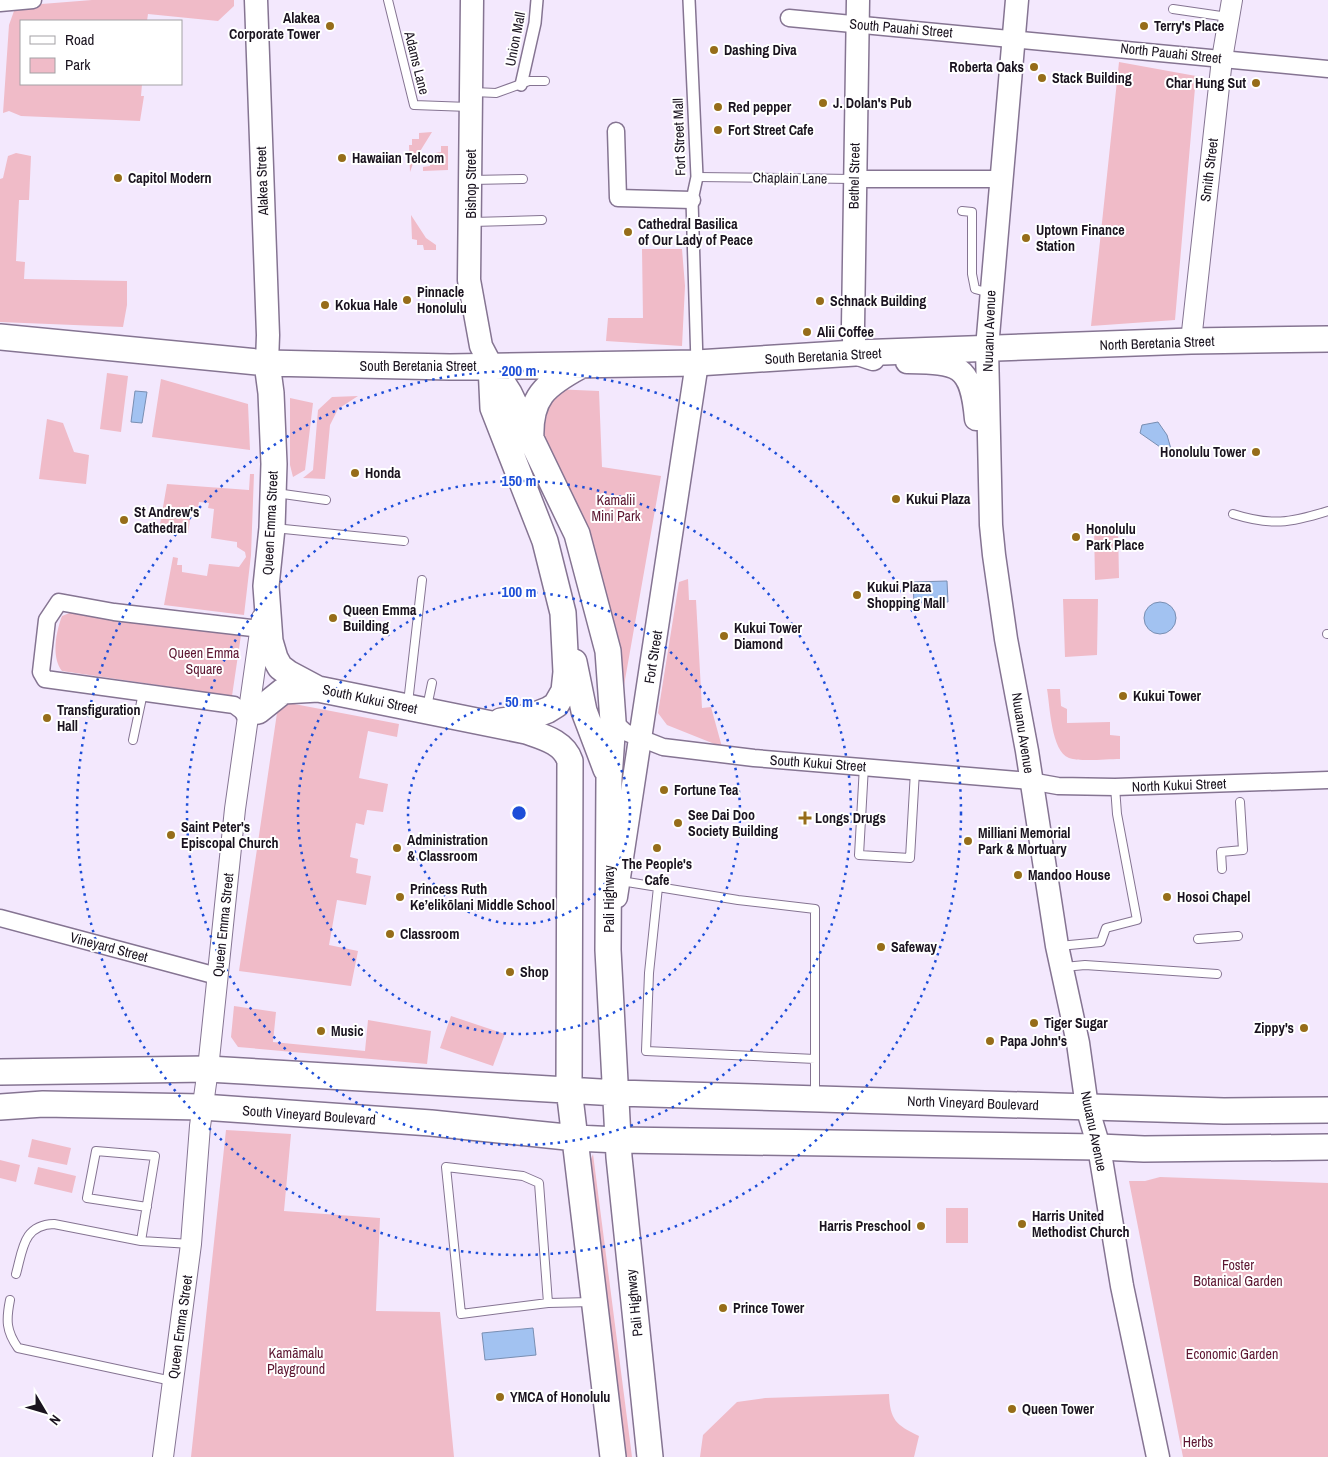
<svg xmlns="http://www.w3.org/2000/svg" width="1328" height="1457" font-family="'Archivo Narrow',sans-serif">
	<rect width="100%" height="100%" fill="#f3e8fd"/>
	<path fill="#f0bbc8" d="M92,0H234V6L218,21L148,14L147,21H21V84H142L141,96H144L140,121L21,116L9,111L3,113L9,25L14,11L29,5Z
		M1119,62L1196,76L1175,320L1091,326Z
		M432,132L414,161L410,172L409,145H412V139H419V133Z
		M441,146H448V170L423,171V167L430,166V160H435V153L441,152Z
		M16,153L31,156L29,200H19L16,261L25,262L24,279L127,281V305L123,327L0,322V179L3,178L8,156Z
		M411,215L426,238L436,245V250H424L423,245H417V240L412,239Z
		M642,249H682L685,286L682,346L606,341L608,318H643Z
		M107,373L128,376L121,432L100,429Z
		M161,379L248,404L250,450L152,437Z
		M553,389L599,391L602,467L661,476L620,708L619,668L595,553L533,422Z
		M358,396L338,409L330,425L325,479L303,478L313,470L318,410L332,397Z
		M290,398L313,403L305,470L293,477L290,465Z
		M47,419L63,423L74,452L89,455L86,484L39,479Z
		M250,474H254L251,555L244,615L164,605L173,557L178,558L177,565H182V572L207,576L209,564L239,567L246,557L245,552L237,547V542L211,538L214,509L208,508L209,503L199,502L198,507L192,506L188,534L159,530L167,484L249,490Z
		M1118,526L1119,578L1095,580L1094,528Z
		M688,579L689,600H696L702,708L711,707L722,747L667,725L658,713L679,582Z
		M1063,599H1098L1097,655L1065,657Z
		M72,612L241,635L232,696L62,671C51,657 56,632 62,616Z
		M1047,689H1060L1061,706L1067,709V723L1110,722V735L1120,736V759C1107,759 1080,762 1069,758C1051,751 1050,706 1047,689Z
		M289,703L399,724L397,737L368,731L359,778L388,784L383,812L367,810L364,825L356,823L350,857L358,859L356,873L371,876L366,905L337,900L329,945L358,951L351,986L239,971L277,713L281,705Z
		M234,1006L276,1012L273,1042L365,1051L368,1020L431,1031L427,1064L238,1047L231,1037Z
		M451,1016L505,1034L493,1066L440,1048Z
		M226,1130L291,1134L284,1211L380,1218L376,1311L440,1312L454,1457H191Z
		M32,1139L71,1148L67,1165L28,1157Z
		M593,1154L632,1457H619L588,1167Z
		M0,1160L20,1165L16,1182L0,1178Z
		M38,1167L76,1176L72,1193L34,1184Z
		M1160,1177L1328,1183V1457H1183L1129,1181H1145Z
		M946,1208H968V1243H946Z
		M889,1394C890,1420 896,1425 919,1436L914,1457H700L703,1435L737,1402L765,1398Z"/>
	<path fill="#a2c2f1" stroke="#798eb2" d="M135,391L147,392L142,423L131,422Z
		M1158,422L1167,435L1173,456L1140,433L1142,425Z
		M947,581L948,602L914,603L913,582Z
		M1144 618a16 16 0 1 1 32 0a16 16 0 1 1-32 0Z
		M533,1328L536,1355L485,1360L482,1333Z"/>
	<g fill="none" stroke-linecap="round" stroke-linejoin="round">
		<g stroke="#857492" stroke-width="10">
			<path id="service" d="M388,0L414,105L469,107
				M1173,9L1228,17
				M474,92L496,93L529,81H545
				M697,177L852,179
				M471,180L523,179
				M962,211L972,212V274L975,289L990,293
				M472,222L542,220
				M276,493L326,500
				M1233,514C1271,526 1290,523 1328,511
				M274,528L404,541
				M1327,634H1328
				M408,703L422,580
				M427,707L432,683
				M133,740L143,693
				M864,766L859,855L910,858L915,771
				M1222,869L1221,852L1243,850L1240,802
				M621,881L738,900L815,909V1096
				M658,887L649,973L646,1051L815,1059
				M1198,939L1238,936
				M1059,946L1101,942L1106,928L1137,920L1117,814L1115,787
				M1064,967L1085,965L1217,974
				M141,1241L155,1156L96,1151L87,1198L147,1207
				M16,1274C23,1249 23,1225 54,1224L141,1241L191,1244
				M10,1300C6,1320 6,1331 18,1348L172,1381
				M548,1303L539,1183L523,1176L446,1167L461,1314L548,1303L592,1302"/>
		</g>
		<g stroke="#857492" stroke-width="14">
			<path id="pedestrian" d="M689,0L697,177L692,200L697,363
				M521,85L535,23L537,0"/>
		</g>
		<g stroke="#857492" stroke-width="19">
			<path id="minor" d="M0,3L33,0
				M789,18L1328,69
				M616,131L618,198L692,200
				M854,179H1002
				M248,712L242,711L234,705L45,679L41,672L47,620L59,602L114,612L260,629
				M613,721L625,732L663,747L754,758L1030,781L1058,786L1115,787L1328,780
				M0,918L217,976"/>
		</g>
		<g stroke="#857492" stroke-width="22">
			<path id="tertiary" d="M1191,341L1222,59L1232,0
				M163,1457L191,1244L200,1126L208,1069L235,809L262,618"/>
		</g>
		<g stroke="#857492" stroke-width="25">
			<path id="secondary" d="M256,0L268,335L267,363
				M472,0L469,280L481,346L491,365
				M858,0L853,326L855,353L873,359
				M1017,0L987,348L991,525L994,555L1006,639L1027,751L1057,946L1078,1043L1087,1107L1099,1147L1122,1286L1158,1457
				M907,362C958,363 971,363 976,419
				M616,897L697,363"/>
		</g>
		<g stroke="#857492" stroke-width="28">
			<path id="primary" d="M0,337L267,363L450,367L697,363L855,353L1191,341L1328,339
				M267,363L271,393L274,464L272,528L266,586L270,641L275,658L280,667L288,673L318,689L526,731C543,737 564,742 570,761L569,1089L613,1457
				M491,365L509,393L577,534L608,651L613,721L609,779L608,950L619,1157L650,1457
				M491,365L493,408L545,541L563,613L566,672L564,691L556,705L548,710L530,717L501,721
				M531,440C529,397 545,385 580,366
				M574,662L584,711L606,769
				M248,712L258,711L283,691L318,689
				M0,1072L208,1069L617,1093L1224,1111L1328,1110
				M0,1107L43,1104L202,1107L431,1123L576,1138L618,1140L1099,1147L1144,1149L1328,1147"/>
		</g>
		<use href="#service" stroke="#fff" stroke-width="8"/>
		<use href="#pedestrian" stroke="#fff" stroke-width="11"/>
		<use href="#minor" stroke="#fff" stroke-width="16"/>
		<use href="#tertiary" stroke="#fff" stroke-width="20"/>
		<use href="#secondary" stroke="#fff" stroke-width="22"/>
		<use href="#primary" stroke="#fff" stroke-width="25"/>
	</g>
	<g fill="none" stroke="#1d4ed8" stroke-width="2.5" stroke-dasharray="2.5 5">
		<circle cx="519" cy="813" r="111"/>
		<circle cx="519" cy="813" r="221"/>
		<circle cx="519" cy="813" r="332"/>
		<circle cx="519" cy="813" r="442"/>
	</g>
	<g fill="#966d19" stroke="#fff" stroke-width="2">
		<circle cx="330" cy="26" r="5"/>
		<circle cx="1144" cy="26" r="5"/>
		<circle cx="714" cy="50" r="5"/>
		<circle cx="1034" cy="67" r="5"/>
		<circle cx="1042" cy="78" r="5"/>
		<circle cx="1256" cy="83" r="5"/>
		<circle cx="823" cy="103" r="5"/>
		<circle cx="718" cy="107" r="5"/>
		<circle cx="718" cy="130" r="5"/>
		<circle cx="342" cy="158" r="5"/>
		<circle cx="118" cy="178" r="5"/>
		<circle cx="628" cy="232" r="5"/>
		<circle cx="1026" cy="238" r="5"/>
		<circle cx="407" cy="300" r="5"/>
		<circle cx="820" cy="301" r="5"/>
		<circle cx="325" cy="305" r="5"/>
		<circle cx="807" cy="332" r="5"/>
		<circle cx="1256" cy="452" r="5"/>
		<circle cx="355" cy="473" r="5"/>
		<circle cx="896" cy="499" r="5"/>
		<circle cx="124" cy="520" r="5"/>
		<circle cx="1076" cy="537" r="5"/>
		<circle cx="857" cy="595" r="5"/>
		<circle cx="333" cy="618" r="5"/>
		<circle cx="724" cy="636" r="5"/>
		<circle cx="1123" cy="696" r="5"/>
		<circle cx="47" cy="718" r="5"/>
		<circle cx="664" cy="790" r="5"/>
		<path d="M802.5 810.5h5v5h5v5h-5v5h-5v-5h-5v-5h5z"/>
		<circle cx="678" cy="823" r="5"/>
		<circle cx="171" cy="835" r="5"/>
		<circle cx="968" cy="841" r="5"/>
		<circle cx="397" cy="848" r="5"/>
		<circle cx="657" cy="848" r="5"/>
		<circle cx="1018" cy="875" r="5"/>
		<circle cx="400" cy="897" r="5"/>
		<circle cx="1167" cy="897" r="5"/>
		<circle cx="390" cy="934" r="5"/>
		<circle cx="881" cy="947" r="5"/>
		<circle cx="510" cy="972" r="5"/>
		<circle cx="1034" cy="1023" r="5"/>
		<circle cx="1304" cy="1028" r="5"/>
		<circle cx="321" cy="1031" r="5"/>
		<circle cx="990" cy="1041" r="5"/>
		<circle cx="1022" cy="1224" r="5"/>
		<circle cx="921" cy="1226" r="5"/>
		<circle cx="723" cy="1308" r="5"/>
		<circle cx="500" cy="1397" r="5"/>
		<circle cx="1012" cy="1409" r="5"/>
	</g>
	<g text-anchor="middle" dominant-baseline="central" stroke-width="4" stroke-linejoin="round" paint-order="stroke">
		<g font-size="14" font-weight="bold" fill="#1a131f" stroke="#fff" text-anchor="start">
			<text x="320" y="18" text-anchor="end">Alakea<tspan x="320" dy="16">Corporate Tower</tspan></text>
			<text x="1154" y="26">Terry's Place</text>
			<text x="724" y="50">Dashing Diva</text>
			<text x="1024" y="67" text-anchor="end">Roberta Oaks</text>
			<text x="1052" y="78">Stack Building</text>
			<text x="1246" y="83" text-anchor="end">Char Hung Sut</text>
			<text x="833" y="103">J. Dolan's Pub</text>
			<text x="728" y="107">Red pepper</text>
			<text x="728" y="130">Fort Street Cafe</text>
			<text x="352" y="158">Hawaiian Telcom</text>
			<text x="128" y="178">Capitol Modern</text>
			<text x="638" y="224">Cathedral Basilica<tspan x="638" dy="16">of Our Lady of Peace</tspan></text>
			<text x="1036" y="230">Uptown Finance<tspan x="1036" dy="16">Station</tspan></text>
			<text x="417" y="292">Pinnacle<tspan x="417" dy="16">Honolulu</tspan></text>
			<text x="830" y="301">Schnack Building</text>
			<text x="335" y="305">Kokua Hale</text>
			<text x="817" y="332">Alii Coffee</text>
			<text x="1246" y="452" text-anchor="end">Honolulu Tower</text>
			<text x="365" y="473">Honda</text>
			<text x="906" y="499">Kukui Plaza</text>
			<text x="134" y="512">St Andrew's<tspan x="134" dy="16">Cathedral</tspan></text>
			<text x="1086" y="529">Honolulu<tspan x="1086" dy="16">Park Place</tspan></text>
			<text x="867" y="587">Kukui Plaza<tspan x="867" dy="16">Shopping Mall</tspan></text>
			<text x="343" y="610">Queen Emma<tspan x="343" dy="16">Building</tspan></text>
			<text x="734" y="628">Kukui Tower<tspan x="734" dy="16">Diamond</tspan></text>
			<text x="1133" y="696">Kukui Tower</text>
			<text x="57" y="710">Transfiguration<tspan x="57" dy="16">Hall</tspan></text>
			<text x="674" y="790">Fortune Tea</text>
			<text x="688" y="815">See Dai Doo<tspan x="688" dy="16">Society Building</tspan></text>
			<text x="815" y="818">Longs Drugs</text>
			<text x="181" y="827">Saint Peter's<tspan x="181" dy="16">Episcopal Church</tspan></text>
			<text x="978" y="833">Milliani Memorial<tspan x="978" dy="16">Park &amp; Mortuary</tspan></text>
			<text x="407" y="840">Administration<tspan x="407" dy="16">&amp; Classroom</tspan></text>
			<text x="657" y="864" text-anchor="middle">The People's<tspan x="657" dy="16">Cafe</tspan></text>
			<text x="1028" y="875">Mandoo House</text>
			<text x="410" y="889">Princess Ruth<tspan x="410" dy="16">Ke’elikōlani Middle School</tspan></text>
			<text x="1177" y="897">Hosoi Chapel</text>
			<text x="400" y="934">Classroom</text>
			<text x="891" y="947">Safeway</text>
			<text x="520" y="972">Shop</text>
			<text x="1044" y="1023">Tiger Sugar</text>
			<text x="1294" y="1028" text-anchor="end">Zippy's</text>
			<text x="331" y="1031">Music</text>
			<text x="1000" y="1041">Papa John's</text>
			<text x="1032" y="1216">Harris United<tspan x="1032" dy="16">Methodist Church</tspan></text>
			<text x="911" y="1226" text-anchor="end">Harris Preschool</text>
			<text x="733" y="1308">Prince Tower</text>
			<text x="510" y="1397">YMCA of Honolulu</text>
			<text x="1022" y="1409">Queen Tower</text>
		</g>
		<g font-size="14" fill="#1a131f" stroke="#fff">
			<text transform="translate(901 28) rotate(5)">South Pauahi Street</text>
			<text transform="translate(515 39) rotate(-79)">Union Mall</text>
			<text transform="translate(1171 53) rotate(6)">North Pauahi Street</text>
			<text transform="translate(417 63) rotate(76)">Adams Lane</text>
			<text transform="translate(679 137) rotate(-92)">Fort Street Mall</text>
			<text transform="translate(1209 170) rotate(-83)">Smith Street</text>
			<text transform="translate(854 176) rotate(-89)">Bethel Street</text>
			<text transform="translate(790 178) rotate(1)">Chaplain Lane</text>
			<text transform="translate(262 181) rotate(-92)">Alakea Street</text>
			<text transform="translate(471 184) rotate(-90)">Bishop Street</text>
			<text transform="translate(989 331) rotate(-88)">Nuuanu Avenue</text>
			<text transform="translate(1157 343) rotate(-2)">North Beretania Street</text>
			<text transform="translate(823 356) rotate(-3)">South Beretania Street</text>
			<text x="418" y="366">South Beretania Street</text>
			<text transform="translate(270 523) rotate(-87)">Queen Emma Street</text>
			<text transform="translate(653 657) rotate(-81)">Fort Street</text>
			<text transform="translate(370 699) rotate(12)">South Kukui Street</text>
			<text transform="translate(1023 733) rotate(81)">Nuuanu Avenue</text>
			<text transform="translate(818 763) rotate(4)">South Kukui Street</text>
			<text transform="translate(1179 785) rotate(-2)">North Kukui Street</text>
			<text transform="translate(609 899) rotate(-90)">Pali Highway</text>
			<text transform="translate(223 925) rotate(-84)">Queen Emma Street</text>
			<text transform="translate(109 947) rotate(15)">Vineyard Street</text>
			<text transform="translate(973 1103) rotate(2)">North Vineyard Boulevard</text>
			<text transform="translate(309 1115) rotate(4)">South Vineyard Boulevard</text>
			<text transform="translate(1094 1131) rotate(78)">Nuuanu Avenue</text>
			<text transform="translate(634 1303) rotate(-96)">Pali Highway</text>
			<text transform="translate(180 1327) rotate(-82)">Queen Emma Street</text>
		</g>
		<g font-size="14" fill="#5d1631" stroke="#fff">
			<text x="616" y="500">Kamalii<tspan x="616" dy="16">Mini Park</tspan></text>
			<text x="204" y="653">Queen Emma<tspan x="204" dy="16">Square</tspan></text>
			<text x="1238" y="1265">Foster<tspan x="1238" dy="16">Botanical Garden</tspan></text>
			<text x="296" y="1353">Kamāmalu<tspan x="296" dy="16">Playground</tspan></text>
			<text x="1232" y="1354">Economic Garden</text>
			<text x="1198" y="1442">Herbs</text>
		</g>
	</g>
	<circle cx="519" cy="813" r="8" fill="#1d4ed8" stroke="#fff" stroke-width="2.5"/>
	<g font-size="15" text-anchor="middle" font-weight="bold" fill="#1d4ed8" stroke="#fff" stroke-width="4" stroke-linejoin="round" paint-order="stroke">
		<text x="519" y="376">200 m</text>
		<text x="519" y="486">150 m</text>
		<text x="519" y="597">100 m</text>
		<text x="519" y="707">50 m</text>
	</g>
	<rect x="20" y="20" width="162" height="65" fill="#ffffff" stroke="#a3a1a5"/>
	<rect x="30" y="36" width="25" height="8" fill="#ffffff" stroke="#a3a1a5"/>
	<text x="65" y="45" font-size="15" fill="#1a131f">Road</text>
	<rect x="30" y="58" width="25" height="15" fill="#f0bbc8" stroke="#a3a1a5"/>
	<text x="65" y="70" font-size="15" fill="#1a131f">Park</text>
	<g transform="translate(45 1412) rotate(128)" stroke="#ffffff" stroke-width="4" paint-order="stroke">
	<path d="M0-4L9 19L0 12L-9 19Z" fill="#1a131f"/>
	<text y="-8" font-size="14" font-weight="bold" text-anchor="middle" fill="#1a131f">N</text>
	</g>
</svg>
